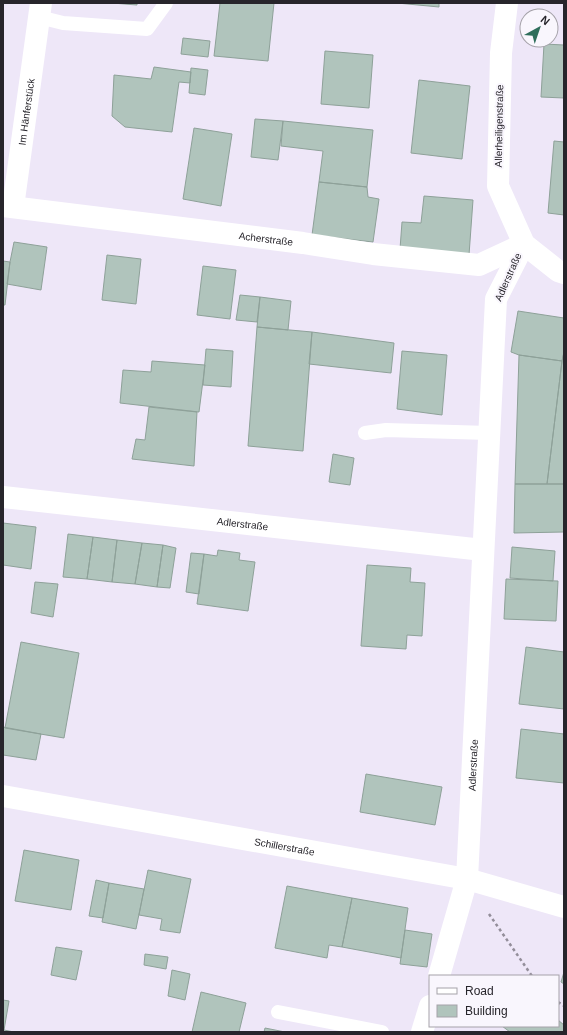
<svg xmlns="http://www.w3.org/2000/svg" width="567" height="1035" font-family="Arial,sans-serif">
	<rect width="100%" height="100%" fill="#eee7f8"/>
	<path fill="#b0c4bc" stroke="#8ea199" d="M112,3H137V5Z
		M220,3H274L268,61L214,56Z
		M397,3H439V7Z
		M183,38L210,41L208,57L181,54Z
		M544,44L564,45V98L541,97Z
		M325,51L373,55L369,108L321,104Z
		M154,67L191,72L190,83L179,82L172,132L125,127L112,116L114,75L151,79Z
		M191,68L208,70L205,95L189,93Z
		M419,80L470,86L462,159L411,153Z
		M255,119L283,121L278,160L251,157Z
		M283,121L373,130L367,187L319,182L323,151L281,146Z
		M194,128L232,134L221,206L183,199Z
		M554,141L564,142V215L548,213Z
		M319,182L367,187L368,197L379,199L373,242L312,235Z
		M424,196L473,200L469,255L400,249L402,222L421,223Z
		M14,242L47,247L41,290L7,284L10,262Z
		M107,255L141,259L136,304L102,300Z
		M3,261L10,262L5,305H3Z
		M203,266L236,270L230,319L197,315Z
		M240,295L260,297L257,322L236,320Z
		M260,297L291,301L288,330L257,327Z
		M518,311L564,318V352L562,361L519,355L511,352Z
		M257,327L312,332L303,451L248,446Z
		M312,332L394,343L391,373L309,364Z
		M206,349L233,351L231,387L203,385Z
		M402,351L447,355L442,415L397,409Z
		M564,352V484H547L562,361Z
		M519,355L562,361L547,484H515Z
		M152,361L205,365L199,412L120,403L123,370L151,372Z
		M149,407L197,412L194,466L132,459L136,439L145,440Z
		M333,454L354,458L350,485L329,482Z
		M515,484H564V532L514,533Z
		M3,523L36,527L31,569L3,565Z
		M68,534L93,537L87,579L63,577Z
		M93,537L117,540L112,582L87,579Z
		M117,540L142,543L135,584L112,582Z
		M142,543L163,545L157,587L135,584Z
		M163,545L176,548L170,588L157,587Z
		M512,547L555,551L553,581L510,578Z
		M218,550L240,553L239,560L255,562L248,611L197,604L204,554L217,556Z
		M191,553L204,554L199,594L186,592Z
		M367,565L411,568L410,582L425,583L422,636L407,635L406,649L361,646Z
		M506,579L558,581L556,621L504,619Z
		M35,582L58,584L53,617L31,613Z
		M21,642L79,653L64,738L5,728Z
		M526,647L564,652V709L519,704Z
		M3,727L41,734L36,760L3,755Z
		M521,729L564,734V783L516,778Z
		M366,774L442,787L435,825L360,812Z
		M24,850L79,860L71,910L15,901Z
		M148,870L191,879L180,933L160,930L162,919L139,915Z
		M96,880L109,883L103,918L89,916Z
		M109,883L144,889L136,929L102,922Z
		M287,886L352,898L342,947L329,945L327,958L275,948Z
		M352,898L408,908L401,958L342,947Z
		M405,930L432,934L427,967L400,964Z
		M56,947L82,951L76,980L51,975Z
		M145,954L168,957L166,969L144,965Z
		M172,970L190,974L185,1000L168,996Z
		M564,972V984L561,982Z
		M201,992L246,1003L239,1032H192Z
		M3,1000L9,1001L4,1030L14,1032H3Z
		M558,1020L564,1025V1032H510L502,1026H558Z
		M265,1028L285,1032H264Z"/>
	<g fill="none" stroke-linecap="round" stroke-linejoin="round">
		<path stroke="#938e9a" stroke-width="2.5" stroke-dasharray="3 3" stroke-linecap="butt" d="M489,914L532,976
			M558,1002L564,1006"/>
		<path stroke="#fff" stroke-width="14" d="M39,17L63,23L147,29L166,3
			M365,433L386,430L489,433
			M278,1012L382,1032"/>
		<g stroke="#fff" stroke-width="22">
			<path id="s1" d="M3,206L303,243L373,254L479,265L524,244"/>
			<path id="s2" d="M13,207L41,3"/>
			<path id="s3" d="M3,497L483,550"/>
			<path id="s4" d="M3,796L467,879L564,907"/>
			<path id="s5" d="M439,976L467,879L496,299L524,244"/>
			<path d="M422,1032L430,1006"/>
		</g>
		<path stroke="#fff" stroke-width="22" d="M507,3L501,53L498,186L524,244L558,271L564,273"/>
	</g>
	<g text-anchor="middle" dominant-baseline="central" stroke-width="4" stroke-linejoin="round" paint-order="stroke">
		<g font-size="10" fill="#27252b" stroke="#f9f6fd">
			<text stroke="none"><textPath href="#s2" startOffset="96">Im Hänferstück</textPath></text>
			<text transform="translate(499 126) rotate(-89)">Allerheiligenstraße</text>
			<text stroke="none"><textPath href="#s1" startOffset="265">Acherstraße</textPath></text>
			<text transform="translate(508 277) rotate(-66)">Adlerstraße</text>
			<text stroke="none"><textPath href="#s3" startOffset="241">Adlerstraße</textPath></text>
			<text stroke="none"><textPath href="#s5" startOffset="215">Adlerstraße</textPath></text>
			<text stroke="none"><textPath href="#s4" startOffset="286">Schillerstraße</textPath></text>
		</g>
	</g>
	<rect width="567" height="1035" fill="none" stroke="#27252b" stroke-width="8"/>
	<rect x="429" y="975" width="130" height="52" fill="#f9f6fd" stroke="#a5a2a9"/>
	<rect x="437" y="988" width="20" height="6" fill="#ffffff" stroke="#a5a2a9"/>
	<text x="465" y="995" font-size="12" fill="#27252b">Road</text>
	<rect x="437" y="1005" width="20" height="12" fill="#b0c4bc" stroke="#a5a2a9"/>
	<text x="465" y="1015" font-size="12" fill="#27252b">Building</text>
	<g transform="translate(539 28) rotate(40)"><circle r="19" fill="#f9f6fd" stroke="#a5a2a9"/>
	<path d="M0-3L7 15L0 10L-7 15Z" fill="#2f6e5b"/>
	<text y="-6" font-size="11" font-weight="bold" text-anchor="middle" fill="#27252b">N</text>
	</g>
</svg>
